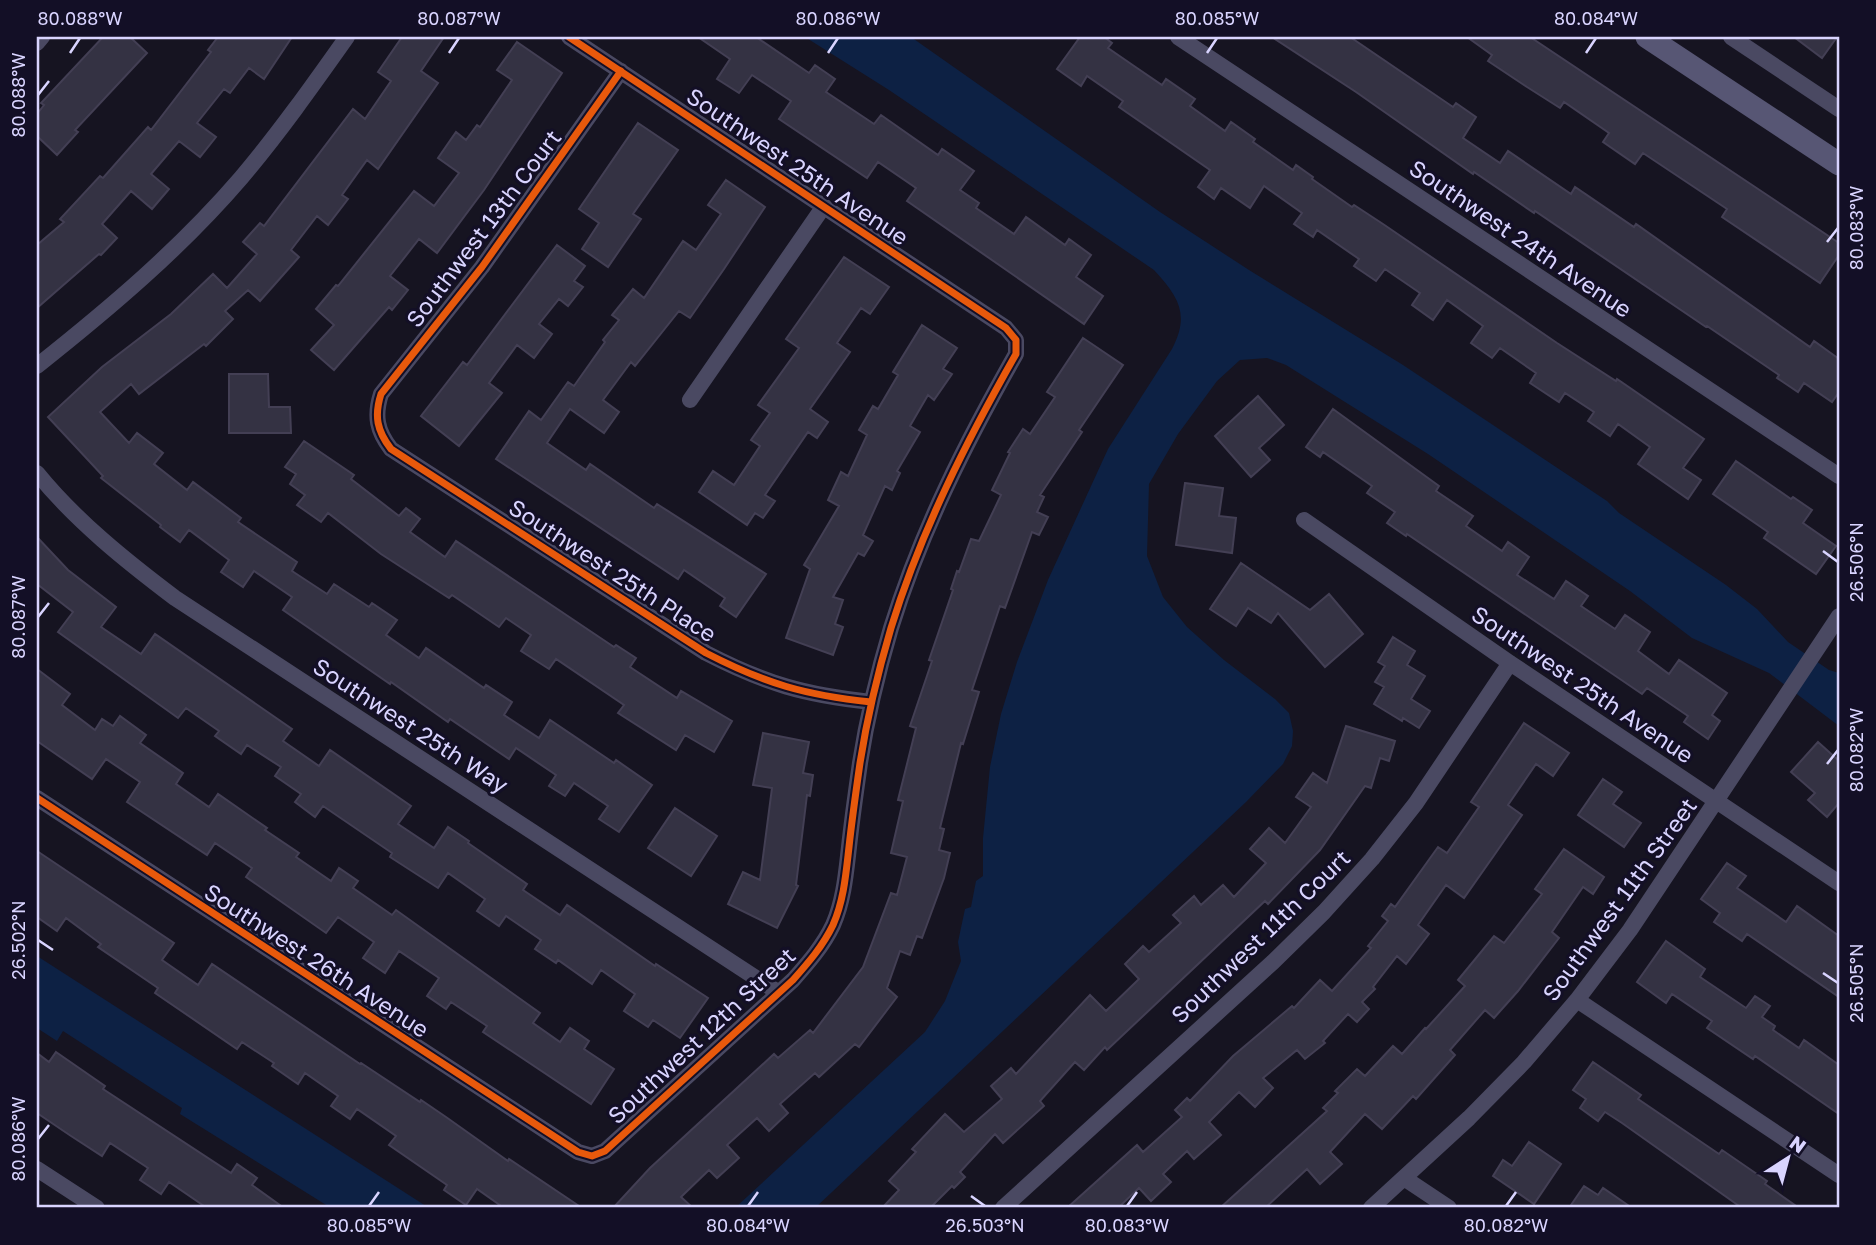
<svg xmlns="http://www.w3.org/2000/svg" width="1876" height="1245" font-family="'Golos Text',sans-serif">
	<rect width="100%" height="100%" fill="#161421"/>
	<path fill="#0d2144" d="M805,37H911L1160,212L1249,270L1403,365L1607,501L1619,513L1726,585L1757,609L1788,642L1829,670L1839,673V726L1769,673L1692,638L1630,591L1428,454L1286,365L1267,358L1240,360L1217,381L1178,434L1149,484L1147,556L1163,597L1187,627L1224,660L1275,699L1289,713L1293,731L1292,746L1283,764L1246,802L815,1208H735L925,1032L945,1001L961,961L958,942L965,909L971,907L976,881L983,876V838L990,767L1001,714L1017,662L1048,580L1108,449L1172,349C1190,315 1179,297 1154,270L889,90Z
		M37,956L429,1208H331L180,1114L182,1108L63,1031L57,1041L37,1028Z"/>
	<path fill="#343243" stroke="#433f54" stroke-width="2" d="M103,37H130L147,53L75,130L78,132L57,155L37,136V114L44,105L41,103Z
		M218,37H292L264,79L249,68L230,93L224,89L197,123L216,137L200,157L179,141L151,174L169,189L152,209L131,191L102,224L117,238L101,255L99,254L37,308V245L64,222L60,219L100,176L103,178L148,127L151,130L211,52L208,50Z
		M402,37H444L421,71L438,83L378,169L367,160L342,195L348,199L328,225L317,216L291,250L299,257L260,301L248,290L225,311L233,319L206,346L204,344L139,394L131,384L100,412L129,443L137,433L163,453L154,464L187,490L193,482L241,518L238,522L297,562L292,571L327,594L334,584L369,607L372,603L397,620L386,635L419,658L426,648L484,688L486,685L512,702L504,715L539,738L550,720L614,763L616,760L652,785L619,832L599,819L608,806L574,783L565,796L549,786L556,775L516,748L509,759L450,719L448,722L391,682L390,684L283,610L292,597L254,571L243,587L221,572L229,560L189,530L180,542L160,527L161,525L101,478L103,476L48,417L102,367L171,314L213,274L227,288L257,254L243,242L260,223L264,226L353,109L365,119L391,81L378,72Z
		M698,37H756L809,73L815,65L835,79L826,92L874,124L881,115L938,155L942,149L974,171L960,190L979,203L976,208L1014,234L1026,217L1065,245L1069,239L1091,255L1076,277L1103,296L1084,324L907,201L916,188L878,162L867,178L779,119L791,101L752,75L739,93L717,79L730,59Z
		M1080,37H1104L1112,43L1108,48L1137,68L1162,85L1166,79L1195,99L1190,106L1225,131L1231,122L1255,139L1253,142L1293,170L1296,165L1313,177L1312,179L1352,207L1354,205L1383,224L1557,343L1616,381L1617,379L1704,439L1683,468L1701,480L1688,499L1638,464L1650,447L1618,424L1610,436L1588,421L1594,412L1565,393L1559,402L1530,383L1536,373L1500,348L1492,358L1471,343L1483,326L1447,300L1433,320L1412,305L1420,293L1385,269L1376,281L1354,266L1359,259L1317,230L1313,237L1294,224L1302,213L1264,186L1250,208L1221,188L1214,199L1198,187L1210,170L1119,107L1123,101L1087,76L1081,86L1057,69Z
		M1272,37H1350L1453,107L1456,103L1476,117L1463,138L1500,163L1508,151L1571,194L1575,187L1634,227L1636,224L1810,347L1814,341L1839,359V392L1832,402L1804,383L1798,392L1777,378L1779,375L1707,326L1706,327L1535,211L1534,213L1474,172L1473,174L1356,92Z
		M1467,37H1530L1839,243V255L1820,283L1722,217L1727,209L1643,153L1635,164L1603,142L1609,133L1564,102L1560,108L1527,87L1488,61L1492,55Z
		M1794,37H1837L1822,58Z
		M517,42L562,73L484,190L437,253L419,239L390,276L408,290L392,310L389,307L334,370L311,350L334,325L316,309L336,285L338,286L414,191L434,206L459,173L438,158L456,132L466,140L477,125L480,127L512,80L497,70Z
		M638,123L678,150L633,214L641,219L608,267L582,249L599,223L579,209Z
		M726,180L765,207L724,269L690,318L679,311L635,366L631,362L603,400L619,412L604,433L570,409L547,443L586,470L590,464L654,508L657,504L766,574L736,617L720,606L725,598L684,570L678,579L496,459L529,411L541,420L568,382L574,386L605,342L603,340L619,320L612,315L633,289L644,298L683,241L696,250L721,214L708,205Z
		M557,245L585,266L574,281L583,287L568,306L559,299L539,324L552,334L534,358L517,345L489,383L502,393L459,446L421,416L463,362L467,365Z
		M844,257L889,287L870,314L861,308L837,343L850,352L810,409L828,422L817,438L808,432L765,495L775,501L763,518L755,513L747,525L699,492L713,471L734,485L760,446L751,440L770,413L758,405L799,348L786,339Z
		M922,325L957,348L943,369L952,374L934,400L928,395L910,426L920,432L897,471L900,473L892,490L885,486L863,535L873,541L864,556L858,553L833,597L843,600L835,624L843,627L833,655L786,638L810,569L804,565L839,506L828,500L841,472L848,476L867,435L859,430L873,406L878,409L898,375L893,372Z
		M1083,338L1123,365L1079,430L1082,432L1040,495L1044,497L1037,512L1048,517L1039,535L1032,532L1005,608L1000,606L972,690L979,692L963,744L961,743L940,828L944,829L939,850L950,853L944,878L922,938L917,936L910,955L900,951L887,988L897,997L859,1047L855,1044L819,1077L815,1073L780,1104L788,1113L769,1131L757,1118L727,1145L739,1158L717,1178L709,1170L681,1197L693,1208H613L650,1168L774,1054L778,1058L810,1030L813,1033L863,967L891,893L897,895L907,857L891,853L903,801L898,800L916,728L910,726L932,661L929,660L953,590L951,589L957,571L959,572L971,539L979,541L1001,495L992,490L1010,453L1008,452L1023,429L1030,434L1055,397L1047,392Z
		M229,374H268L269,407H290L291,433H229Z
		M1258,396L1284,425L1259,448L1270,460L1251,477L1215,436Z
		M1333,409L1439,486L1436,491L1473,516L1466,526L1502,551L1508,542L1529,557L1517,575L1554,599L1566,581L1588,596L1581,606L1615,629L1625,615L1650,632L1638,651L1669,674L1679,660L1727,693L1712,715L1720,721L1708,739L1684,722L1688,716L1647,688L1642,694L1407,534L1406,536L1387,523L1395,512L1367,493L1372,486L1323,452L1320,457L1306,447Z
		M304,441L354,475L351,479L399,516L406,508L420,519L410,532L445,557L456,541L614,647L616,645L636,658L630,667L677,698L681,691L732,721L714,752L685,735L676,750L618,713L624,705L556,659L549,669L521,651L531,635L506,618L499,627L452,595L449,598L381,554L328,513L321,522L297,505L305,495L290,484L296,474L285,467Z
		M1736,461L1791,499L1793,497L1812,510L1803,523L1836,546L1816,574L1764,538L1768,532L1713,494Z
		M1185,483L1223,488L1219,516L1236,518L1232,553L1176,545Z
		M37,537L68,570L116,607L101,627L141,654L155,634L292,729L283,741L319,766L330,750L411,806L398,824L434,848L448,827L469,841L468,843L527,884L523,890L560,915L567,905L655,966L656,964L708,998L680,1038L653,1020L648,1027L624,1011L635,994L601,970L592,984L558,960L556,963L535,949L541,940L506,916L499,926L477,911L485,899L448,873L438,888L390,857L392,853L323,806L315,817L295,802L301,794L275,776L281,767L247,745L241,754L215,736L219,731L186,708L178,718L58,632L73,612L37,584Z
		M1241,563L1310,610L1329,594L1363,634L1325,667L1278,613L1271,623L1248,608L1236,626L1210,609Z
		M1393,637L1415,651L1407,665L1425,676L1411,699L1430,711L1419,728L1403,718L1402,721L1374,704L1384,687L1375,682L1385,666L1378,662Z
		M37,669L70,694L62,705L95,730L102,719L113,726L120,716L146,735L140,743L183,773L176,784L209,807L218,794L267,828L265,830L299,853L296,857L331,881L339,868L358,881L353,888L392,915L396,910L540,1013L533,1023L560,1042L570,1028L589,1041L584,1049L614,1069L591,1104L483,1032L487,1026L451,1002L446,1009L427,996L439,978L399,951L385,973L363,958L374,942L338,917L326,933L246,877L252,868L215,843L207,855L127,802L140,782L106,759L92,779L37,741Z
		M1524,723L1569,753L1553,776L1536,764L1508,805L1522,815L1495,854L1464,898L1446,885L1418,925L1429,934L1406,964L1397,956L1373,987L1375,989L1362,1002L1369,1009L1357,1022L1348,1014L1323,1041L1325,1043L1305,1059L1297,1050L1263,1078L1273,1088L1255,1107L1239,1092L1209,1122L1221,1135L1194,1159L1187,1151L1163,1174L1171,1182L1151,1201L1139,1188L1118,1208H1067L1137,1145L1143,1152L1182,1117L1175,1110L1187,1098L1190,1101L1233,1056L1292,1006L1294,1008L1320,980L1332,991L1371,948L1368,946L1388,921L1382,916L1391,904L1395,907L1438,847L1447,853L1479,807L1471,802Z
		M1346,726L1395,741L1389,761L1380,758L1371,788L1365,786L1320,850L1268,904L1265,901L1107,1050L1105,1047L1084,1070L1075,1062L1040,1101L1044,1106L1003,1143L995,1134L960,1172L965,1177L954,1188L952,1186L930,1208H882L899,1190L889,1181L916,1152L912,1149L945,1114L964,1132L1002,1099L991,1086L1011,1068L1016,1074L1090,995L1106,1011L1139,979L1125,964L1143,946L1149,952L1181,923L1173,915L1194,896L1201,905L1223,885L1234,897L1266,863L1250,849L1269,828L1285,843L1311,807L1296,797L1313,773L1327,783Z
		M763,733L809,742L803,773L813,775L810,796L807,795L796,885L798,886L777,928L728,904L743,872L760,880L772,788L753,785Z
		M1818,742L1839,761V803L1827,817L1808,800L1815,793L1791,772Z
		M1603,779L1622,792L1613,804L1641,823L1624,847L1578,815Z
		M675,808L717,836L691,876L648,848Z
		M1564,849L1604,877L1593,894L1583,887L1552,932L1559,938L1518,991L1494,1018L1485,1010L1450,1050L1455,1055L1416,1099L1413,1096L1382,1129L1365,1114L1330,1152L1342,1164L1320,1184L1307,1169L1265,1208H1220L1327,1111L1323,1108L1338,1093L1335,1091L1357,1069L1365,1076L1393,1046L1402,1054L1425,1028L1426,1029L1465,986L1458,980L1494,936L1504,943L1542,894L1535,889Z
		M37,851L174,943L162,960L198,985L212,964L360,1064L361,1063L420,1102L421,1100L446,1117L508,1161L509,1159L582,1208H504L477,1189L466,1205L444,1190L447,1185L389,1145L396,1136L357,1109L350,1119L331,1106L338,1096L305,1073L298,1084L272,1066L274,1063L242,1042L237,1049L155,993L158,988L98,947L101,944L66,918L57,931L37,917Z
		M1727,863L1746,876L1737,888L1786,922L1797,906L1839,936V997L1747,934L1742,941L1714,922L1720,913L1701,899Z
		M1666,941L1705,969L1700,977L1746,1008L1755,996L1770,1006L1762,1017L1775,1026L1773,1030L1799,1048L1804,1040L1839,1065V1114L1755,1056L1753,1059L1707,1028L1712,1021L1672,994L1666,1003L1637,982Z
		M56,1052L105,1086L103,1089L231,1173L237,1164L257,1178L252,1185L284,1208H207L169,1182L161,1194L140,1180L148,1168L110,1143L102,1156L71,1136L37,1113V1053L49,1062Z
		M1593,1062L1641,1095L1638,1099L1719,1154L1722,1150L1767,1181L1765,1184L1799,1208H1742L1622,1123L1605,1112L1598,1121L1580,1108L1586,1099L1573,1090Z
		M1529,1142L1561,1164L1534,1204L1493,1176L1503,1160L1512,1166Z
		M1584,1186L1598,1195L1603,1188L1632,1208H1569Z"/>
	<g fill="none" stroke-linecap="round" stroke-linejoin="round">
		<path stroke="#4a4962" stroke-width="16" d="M1178,37L1839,476
			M1731,37L1839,109
			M37,43L42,37
			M621,71L482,267L381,394C374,416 377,431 391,449L706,653C766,684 805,695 871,702
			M37,366C110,308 180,249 241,178C279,133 313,85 347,37
			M690,400L824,206
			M37,473C76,521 126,561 175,598L779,993
			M1304,520L1510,663L1839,883
			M37,798L578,1152L592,1156L605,1151L793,980C808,963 823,946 833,925C844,900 846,873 849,847C852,819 856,791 860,763C867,718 878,672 891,628C921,531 966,442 1016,354V340L1006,328L569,37
			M1577,1000L1839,1175
			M37,1169L97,1208
			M1404,1178L1449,1208
			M1003,1208L1273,962L1324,912L1372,859L1416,803L1510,663
			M1371,1208L1469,1118L1524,1062L1577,1000L1630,930L1839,616"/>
		<path stroke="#575674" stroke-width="23" d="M1647,37L1839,164"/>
		<g stroke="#130f26" stroke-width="11">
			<path id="cycleway" d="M621,71L482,267L381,394C374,416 377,431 391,449L706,653C766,684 805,695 871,702
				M37,798L578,1152L592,1156L605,1151L793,980C808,963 823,946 833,925C844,900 846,873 849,847C852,819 856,791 860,763C867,718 878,672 891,628C921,531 966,442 1016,354V340L1006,328L569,37"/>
		</g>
		<use href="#cycleway" stroke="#e8590c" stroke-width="7"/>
	</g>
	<path fill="none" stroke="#d9d4ff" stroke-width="2.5" d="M70,53L80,38M449,53L459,38M828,53L838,38M1207,53L1217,38M1586,53L1596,38M38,95L49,81M1827,242L1838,228M1823,551L1838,562M38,617L49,603M1827,764L1838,750M38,940L53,950M1823,973L1838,983M38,1139L49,1125M971,1196L985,1206M369,1206L379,1192M748,1206L758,1192M1127,1206L1137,1192M1506,1206L1516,1192"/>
	<g text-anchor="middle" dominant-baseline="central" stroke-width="6" stroke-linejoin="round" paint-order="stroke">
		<g font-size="23" fill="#d9d4ff" stroke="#130f26">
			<text transform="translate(798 166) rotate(34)">Southwest 25th Avenue</text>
			<text transform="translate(483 228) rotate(-53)">Southwest 13th Court</text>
			<text transform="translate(1521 238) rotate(34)">Southwest 24th Avenue</text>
			<text transform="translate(613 570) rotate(33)">Southwest 25th Place</text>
			<text transform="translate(1583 684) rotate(34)">Southwest 25th Avenue</text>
			<text transform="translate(411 725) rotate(33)">Southwest 25th Way</text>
			<text transform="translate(1619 899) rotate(-54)">Southwest 11th Street</text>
			<text transform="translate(1260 936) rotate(-44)">Southwest 11th Court</text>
			<text transform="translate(317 960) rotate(33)">Southwest 26th Avenue</text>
			<text transform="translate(701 1035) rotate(-43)">Southwest 12th Street</text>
		</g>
	</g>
	<rect width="1876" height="1245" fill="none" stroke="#130f26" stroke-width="77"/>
	<g transform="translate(1788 1158) rotate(36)" stroke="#130f26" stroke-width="5" paint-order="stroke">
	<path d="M0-5L12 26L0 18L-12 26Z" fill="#d9d4ff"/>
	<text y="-10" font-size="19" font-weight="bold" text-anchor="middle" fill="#d9d4ff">N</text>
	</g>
	<rect x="38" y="38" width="1800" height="1168" fill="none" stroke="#d9d4ff" stroke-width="2.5"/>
	<g font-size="18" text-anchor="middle" fill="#d9d4ff">
		<text x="80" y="25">80.088°W</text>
		<text x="459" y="25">80.087°W</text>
		<text x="838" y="25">80.086°W</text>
		<text x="1217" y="25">80.085°W</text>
		<text x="1596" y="25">80.084°W</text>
		<text transform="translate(19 95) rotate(-90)" y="6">80.088°W</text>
		<text transform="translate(1857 228) rotate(-90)" y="6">80.083°W</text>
		<text transform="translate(1857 562) rotate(-90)" y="6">26.506°N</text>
		<text transform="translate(19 617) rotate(-90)" y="6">80.087°W</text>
		<text transform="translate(1857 750) rotate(-90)" y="6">80.082°W</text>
		<text transform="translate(19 940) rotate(-90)" y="6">26.502°N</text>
		<text transform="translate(1857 983) rotate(-90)" y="6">26.505°N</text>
		<text transform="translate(19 1139) rotate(-90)" y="6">80.086°W</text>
		<text x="369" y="1232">80.085°W</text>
		<text x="748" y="1232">80.084°W</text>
		<text x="985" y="1232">26.503°N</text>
		<text x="1127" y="1232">80.083°W</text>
		<text x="1506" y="1232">80.082°W</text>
	</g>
</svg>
